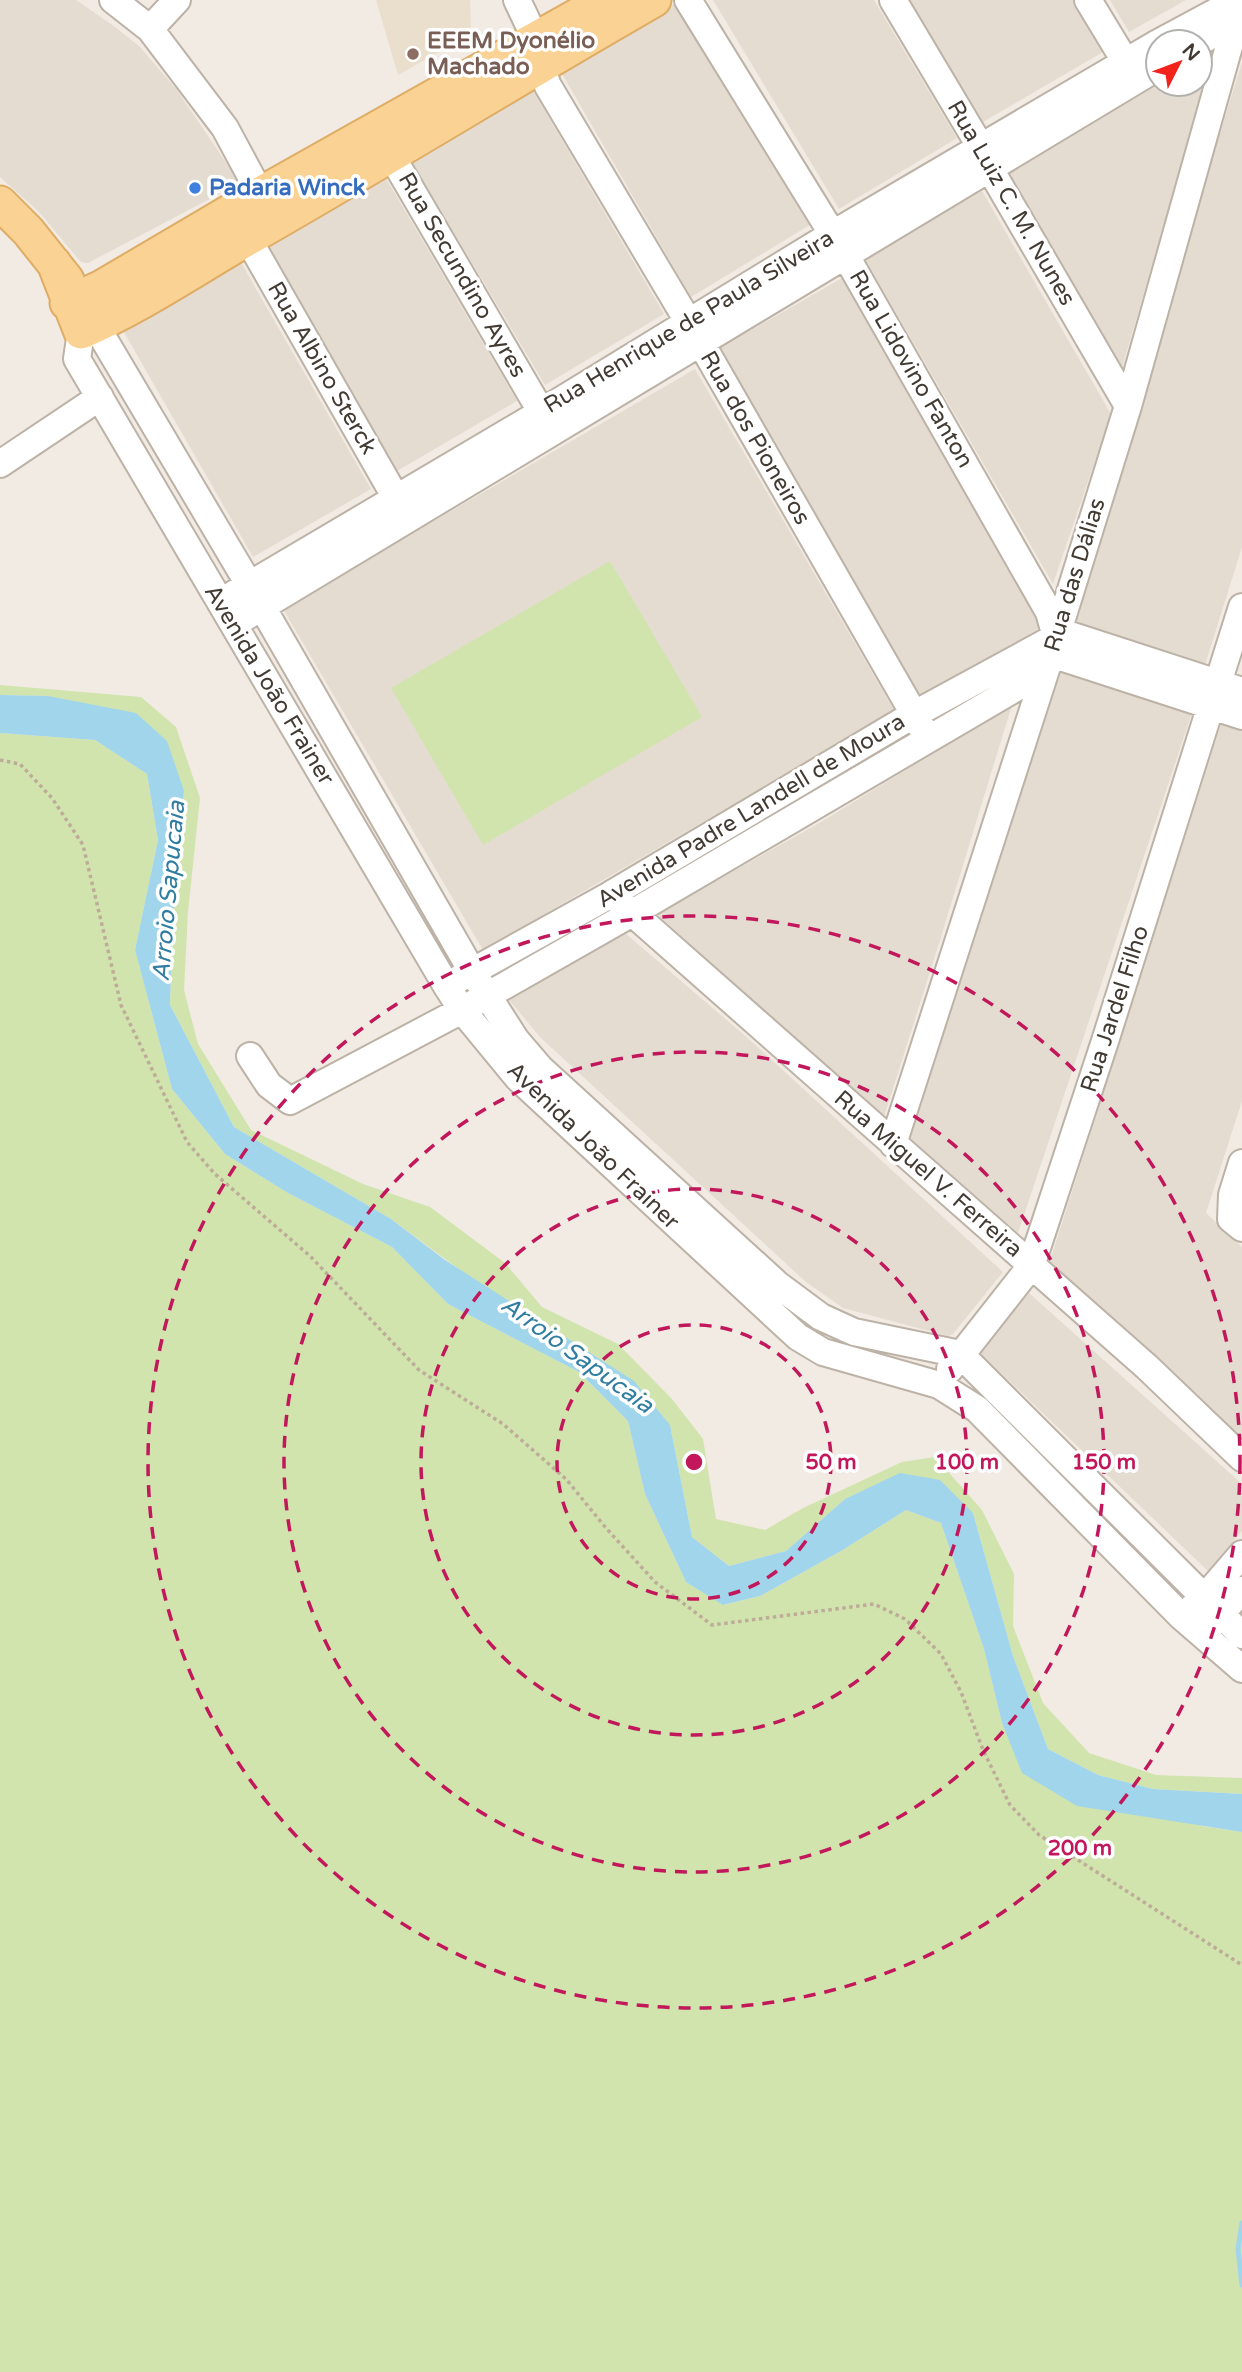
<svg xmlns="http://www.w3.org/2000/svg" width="1242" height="2372" font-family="'Varela Round',sans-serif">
	<rect width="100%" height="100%" fill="#f1ebe3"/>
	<path fill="#e4dcd1" d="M0,0H76L111,24L139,46L176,89L240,183L88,263L81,262L38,211L0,177Z
		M713,0H874L957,138L839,209Z
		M909,0H1073L1103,52L983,122Z
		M1110,0H1186L1129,32Z
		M679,1L813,223L691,297L561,72Z
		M1201,58L1209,70L1121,371L1005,171L1158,83L1200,84Z
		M1242,62V547L1205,665L1070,623Z
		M531,87L664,314L545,385L412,162Z
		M384,175L517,401L397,471L264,245Z
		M982,191L1111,414L1053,584L865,259Z
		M239,259L371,489L253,557L121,327Z
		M842,278L1042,627L920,697L720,348Z
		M695,369L894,710L483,950L283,609Z
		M1062,668L1192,713L1018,1233L908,1143Z
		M1012,705L941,937L884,1117L657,914L821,822Z
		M1221,724L1242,731V1101L1206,1213L1242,1247V1439L1048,1267Z
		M625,933L750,1040L1003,1272L953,1334L948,1336L843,1308L806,1282L541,1038L509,1000Z
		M1029,1293L1242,1484V1531L1208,1571L979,1352Z"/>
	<path fill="#eadfcd" d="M376,0H470L471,34L398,75Z"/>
	<path fill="#d1e4ad" d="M610,561L702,717L483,845L391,688Z
		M0,685L141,697L176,727L200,798L188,912L184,990L198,1044L251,1130L363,1184L430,1207L505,1263L542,1307L618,1344L672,1399L703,1439L716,1519L765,1530L803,1508L902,1462L935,1457L982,1510L1014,1574L1013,1626L1043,1703L1089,1753L1156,1775L1242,1778V1794L1153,1789L1098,1775L1048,1749L1013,1656L973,1513L845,1499L786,1551L729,1566L692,1537L670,1425L391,1219L234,1127L170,1005L172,934L184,791L48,696L0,695Z
		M0,733L95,740L147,774L158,840L135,950L172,1089L225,1154L288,1193L392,1247L448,1304L579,1372L628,1421L645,1494L686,1582L724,1605L760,1596L841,1551L906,1510L941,1523L984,1649L1002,1723L1023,1773L1202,1826L1242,1832V2372H0Z"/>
	<path fill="#a0d5ec" d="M0,695L48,696L136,713L167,741L184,791L172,934L170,1005L234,1127L391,1219L445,1260L634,1381L670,1425L692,1537L729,1566L786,1551L845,1499L900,1473L940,1480L973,1513L1013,1656L1048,1749L1098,1775L1153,1789L1242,1794V1832L1077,1806L1022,1773L1002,1723L984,1649L941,1523L906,1510L841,1551L760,1596L723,1605L686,1582L645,1494L628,1421L579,1372L448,1304L392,1247L288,1193L225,1154L172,1089L135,950L158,840L147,774L95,740L0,733Z"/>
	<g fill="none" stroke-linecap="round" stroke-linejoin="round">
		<path stroke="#a0d5ec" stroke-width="5" d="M1242,2223L1238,2249L1242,2285"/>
		<g stroke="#bcb2a6" stroke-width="30">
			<path id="minor" d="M113,0L150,29L225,128L269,210
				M517,0L536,40L540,65L548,86L701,343L922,728
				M688,0L846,256L1049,612L1056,637
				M893,0L980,146L990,169L1128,406
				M1088,0L1125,61
				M150,29L177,0
				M1160,42L1238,0
				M1200,42L1236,20L1241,22
				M391,155L549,425
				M248,239L396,498
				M96,326L250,586L473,973L516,1040L540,1068L778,1285L821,1317L854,1332L960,1354L1242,1635
				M81,332L77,359L446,985L462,1010L518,1078L798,1337L823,1352L939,1385L977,1409L1182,1617L1242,1669
				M0,464L100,397
				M234,594L542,412L831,235L1158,43
				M247,616L1158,67
				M620,902L1147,1367L1242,1458
				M457,980L610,895L913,715L1056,637L1067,634L1242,691
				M250,1056L269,1085L290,1101L462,1010L634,912L1036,676L1051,654L1242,716
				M893,1144L1051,654L1128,406L1242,0
				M1242,1163L1232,1195L1231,1219L1242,1228
				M950,1369L1031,1266L1106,1038L1242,607
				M1193,1607L1205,1597L1242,1554
				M1211,1625L1242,1590"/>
		</g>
		<g stroke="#deac64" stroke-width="37">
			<path id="major" d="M0,203L28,231L67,280
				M54,263L81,332C139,307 192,271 247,239C384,161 518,78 654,0
				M67,303L102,287L260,194L605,0"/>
		</g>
		<path stroke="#bdac98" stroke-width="3.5" stroke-dasharray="3.5 3.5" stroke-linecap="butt" d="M0,760L20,764L52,798L83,845L121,1005L187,1142L215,1174L310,1256L419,1370L503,1424L566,1479L606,1528L655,1582L712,1625L874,1604L905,1619L941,1654L961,1692L983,1750L1010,1805L1039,1835L1242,1965"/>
		<use href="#minor" stroke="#fff" stroke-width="26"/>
		<use href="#major" stroke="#fad293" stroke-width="33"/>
	</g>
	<g fill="none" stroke="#c2185b" stroke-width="3.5" stroke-dasharray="12 9">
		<circle cx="694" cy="1462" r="137"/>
		<circle cx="694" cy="1462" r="273"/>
		<circle cx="694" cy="1462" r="410"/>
		<circle cx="694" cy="1462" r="546"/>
	</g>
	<circle fill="#8d6e63" stroke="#fff" stroke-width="2.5" cx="413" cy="54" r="7"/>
	<circle fill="#3f7fe0" stroke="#fff" stroke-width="2.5" cx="195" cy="188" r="7"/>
	<g text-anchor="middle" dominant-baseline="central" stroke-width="7" stroke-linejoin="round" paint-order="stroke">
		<g font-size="23" font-weight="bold" fill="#785e54" stroke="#fff" text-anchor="start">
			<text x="427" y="41">EEEM Dyonélio<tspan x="427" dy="26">Machado</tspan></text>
		</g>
		<g font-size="23" font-weight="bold" fill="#366cbe" stroke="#fff" text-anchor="start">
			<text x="209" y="188">Padaria Winck</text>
		</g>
		<g font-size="23" fill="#423b34" stroke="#fff">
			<text transform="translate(1011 203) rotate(60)">Rua Luiz C. M. Nunes</text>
			<text transform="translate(462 275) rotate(60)">Rua Secundino Ayres</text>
			<text transform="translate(689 322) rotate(-31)">Rua Henrique de Paula Silveira</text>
			<text transform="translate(322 368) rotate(60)">Rua Albino Sterck</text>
			<text transform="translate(911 369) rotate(60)">Rua Lidovino Fanton</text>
			<text transform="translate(755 438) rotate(60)">Rua dos Pioneiros</text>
			<text transform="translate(1075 575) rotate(-73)">Rua das Dálias</text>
			<text transform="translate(269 685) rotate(59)">Avenida João Frainer</text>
			<text transform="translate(751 811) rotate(-31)">Avenida Padre Landell de Moura</text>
			<text transform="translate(1115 1009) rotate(-72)">Rua Jardel Filho</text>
			<text transform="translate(593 1146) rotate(44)">Avenida João Frainer</text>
			<text transform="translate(928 1174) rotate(41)">Rua Miguel V. Ferreira</text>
		</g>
		<g font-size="24" font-style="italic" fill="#307da1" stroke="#fff">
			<text transform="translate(169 891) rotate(-85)">Arroio Sapucaia</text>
			<text transform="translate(577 1355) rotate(36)">Arroio Sapucaia</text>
		</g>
	</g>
	<circle cx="694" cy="1462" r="10" fill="#c2185b" stroke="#fff" stroke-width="3.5"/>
	<g font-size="21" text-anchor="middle" font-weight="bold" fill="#c2185b" stroke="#fff" stroke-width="7" stroke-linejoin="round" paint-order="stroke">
		<text x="831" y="1469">50 m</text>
		<text x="967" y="1469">100 m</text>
		<text x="1104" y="1469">150 m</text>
		<text x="1080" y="1855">200 m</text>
	</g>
	<g transform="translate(1179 63) rotate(48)"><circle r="33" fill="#ffffff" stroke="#b3b1ae" stroke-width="2"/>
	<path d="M0-5L12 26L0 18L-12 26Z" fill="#f1231a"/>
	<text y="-10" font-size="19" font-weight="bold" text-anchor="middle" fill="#423b34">N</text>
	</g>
</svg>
